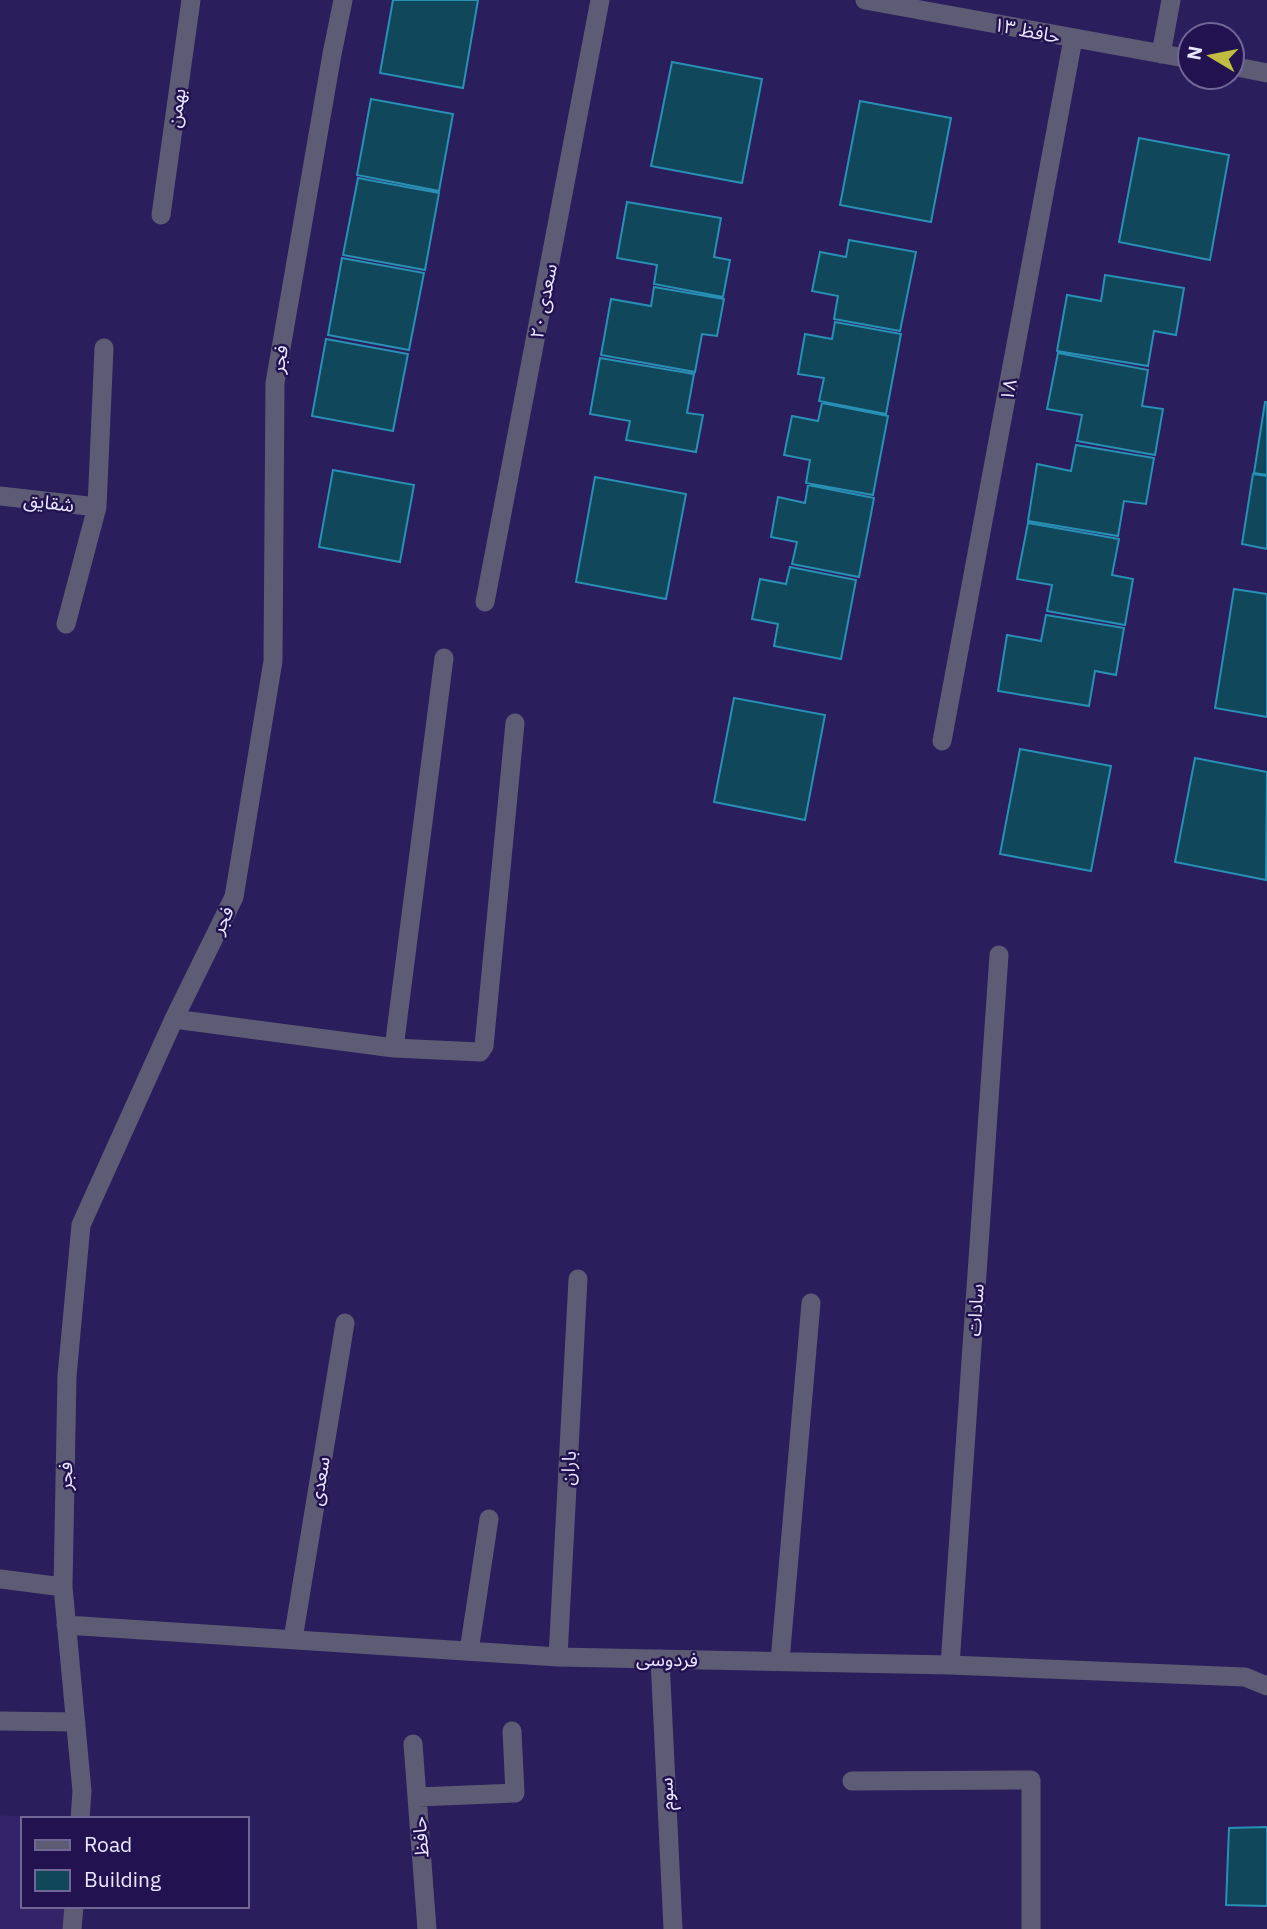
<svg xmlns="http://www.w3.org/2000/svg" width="1267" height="1929" font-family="'IBM Plex Sans','Noto Sans Arabic',sans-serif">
	<rect width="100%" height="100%" fill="#2b1e5c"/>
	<path fill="#33246a" d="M0,1815L43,1819H23V1906H67L65,1929H0Z"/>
	<path fill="#11475b" stroke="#2990b5" stroke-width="2" d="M393,0H478L463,88L380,73Z
		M672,62L762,79L742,183L651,166Z
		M371,99L453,114L439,191L357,175Z
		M860,101L951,118L931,222L840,205Z
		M1139,138L1229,155L1210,260L1119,242Z
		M358,178L439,193L425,270L343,255Z
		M627,202L721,218L714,257L730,260L723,297L654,284L657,265L617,258Z
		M849,240L916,252L900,331L834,319L838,296L812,291L820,252L846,257Z
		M342,258L424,273L409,350L328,335Z
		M1105,275L1184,288L1176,335L1154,331L1148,366L1057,351L1067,295L1101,301Z
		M654,287L724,299L717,336L702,334L695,372L601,355L611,299L651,306Z
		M835,322L901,334L886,414L819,401L824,378L798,374L805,334L832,339Z
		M326,339L408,354L393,431L312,416Z
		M1058,353L1148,370L1142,406L1163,409L1155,455L1077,441L1082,415L1047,409Z
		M600,358L694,374L687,413L703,415L696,452L626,440L630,421L590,414Z
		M1265,402H1267V475L1254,473Z
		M822,403L888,416L873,495L806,483L810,460L784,455L792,416L818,421Z
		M1076,445L1154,458L1146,504L1124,501L1118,536L1028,521L1037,464L1071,471Z
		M333,470L414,485L400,562L319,547Z
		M1253,474L1267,476V549L1242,544Z
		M595,477L686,494L666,599L576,582Z
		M808,485L874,498L859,577L792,564L797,542L771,537L778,497L805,503Z
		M1028,523L1119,539L1112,575L1133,579L1125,625L1047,611L1052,585L1017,579Z
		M790,567L856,580L841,659L774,646L778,624L752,619L760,579L786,584Z
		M1234,589L1267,594V717L1215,708Z
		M1046,615L1124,628L1116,675L1095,671L1089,706L998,691L1007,635L1041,641Z
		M734,698L825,715L805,820L714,802Z
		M1020,749L1111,766L1091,871L1000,854Z
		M1195,758L1267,772L1266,880L1175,862Z
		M1267,1827V1906L1226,1905L1229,1828Z"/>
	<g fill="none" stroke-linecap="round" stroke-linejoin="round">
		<path stroke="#5d5c74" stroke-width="19" d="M865,0L1190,59
			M1161,54L1171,0
			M1232,66L1267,73
			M161,215L191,0
			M0,496L97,507
			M66,624L97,507L104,348
			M942,741L1073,39
			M174,1019L394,1048L480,1052L484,1046L515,723
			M394,1048L444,658
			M0,1579L63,1587
			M66,1625L558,1657L950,1665L1245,1677L1267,1686
			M293,1639L345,1323
			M469,1651L489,1519
			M558,1657L578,1279
			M660,1659L673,1929
			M780,1661L811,1303
			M950,1665L999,955
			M0,1721L76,1722
			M413,1744L427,1929
			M852,1781L1031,1780V1929
			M417,1797L515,1793L512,1731
			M80,1819L82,1791L63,1587L67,1376L81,1225L174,1019L234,897L273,661L275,383L332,54L343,0
			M72,1929L74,1906"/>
		<path stroke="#5d5c74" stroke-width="19" d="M485,602L600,0"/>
	</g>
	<g text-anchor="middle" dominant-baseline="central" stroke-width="5" stroke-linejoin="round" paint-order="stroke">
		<g font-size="19" fill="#e8e7ff" stroke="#221250">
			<text transform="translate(1027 30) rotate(11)">حافظ ۱۳</text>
			<text transform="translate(176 108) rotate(-82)">بهمن</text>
			<text transform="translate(543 301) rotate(-79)">سعدی ۲۰</text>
			<text transform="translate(279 359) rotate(-80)">فجر</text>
			<text transform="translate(1008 390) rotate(-79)">۱۸</text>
			<text transform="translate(49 502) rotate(7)">شقایق</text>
			<text transform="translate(222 920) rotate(-64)">فجر</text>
			<text transform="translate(975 1310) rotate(-86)">سادات</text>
			<text transform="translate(568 1468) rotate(-87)">باران</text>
			<text transform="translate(65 1476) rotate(-89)">فجر</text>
			<text transform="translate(319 1481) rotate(-81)">سعدی</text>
			<text transform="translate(667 1659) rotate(1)">فردوسی</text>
			<text transform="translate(666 1794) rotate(-93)">سوم</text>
			<text transform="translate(420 1837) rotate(-94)">حافظ</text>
		</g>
	</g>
	<rect x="21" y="1817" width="228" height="91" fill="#221250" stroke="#716796" stroke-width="2"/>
	<rect x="35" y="1840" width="35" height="10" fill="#5d5c74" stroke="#716796" stroke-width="2"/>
	<text x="84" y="1852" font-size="21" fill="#e8e7ff">Road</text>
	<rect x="35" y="1870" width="35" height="21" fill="#11475b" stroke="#716796" stroke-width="2"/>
	<text x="84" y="1887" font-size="21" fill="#e8e7ff">Building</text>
	<g transform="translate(1211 56) rotate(280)"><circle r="33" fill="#221250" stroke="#716796" stroke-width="2"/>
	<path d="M0-5L12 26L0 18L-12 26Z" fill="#c1bd40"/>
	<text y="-10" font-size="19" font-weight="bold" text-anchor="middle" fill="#e8e7ff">N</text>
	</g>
</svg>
